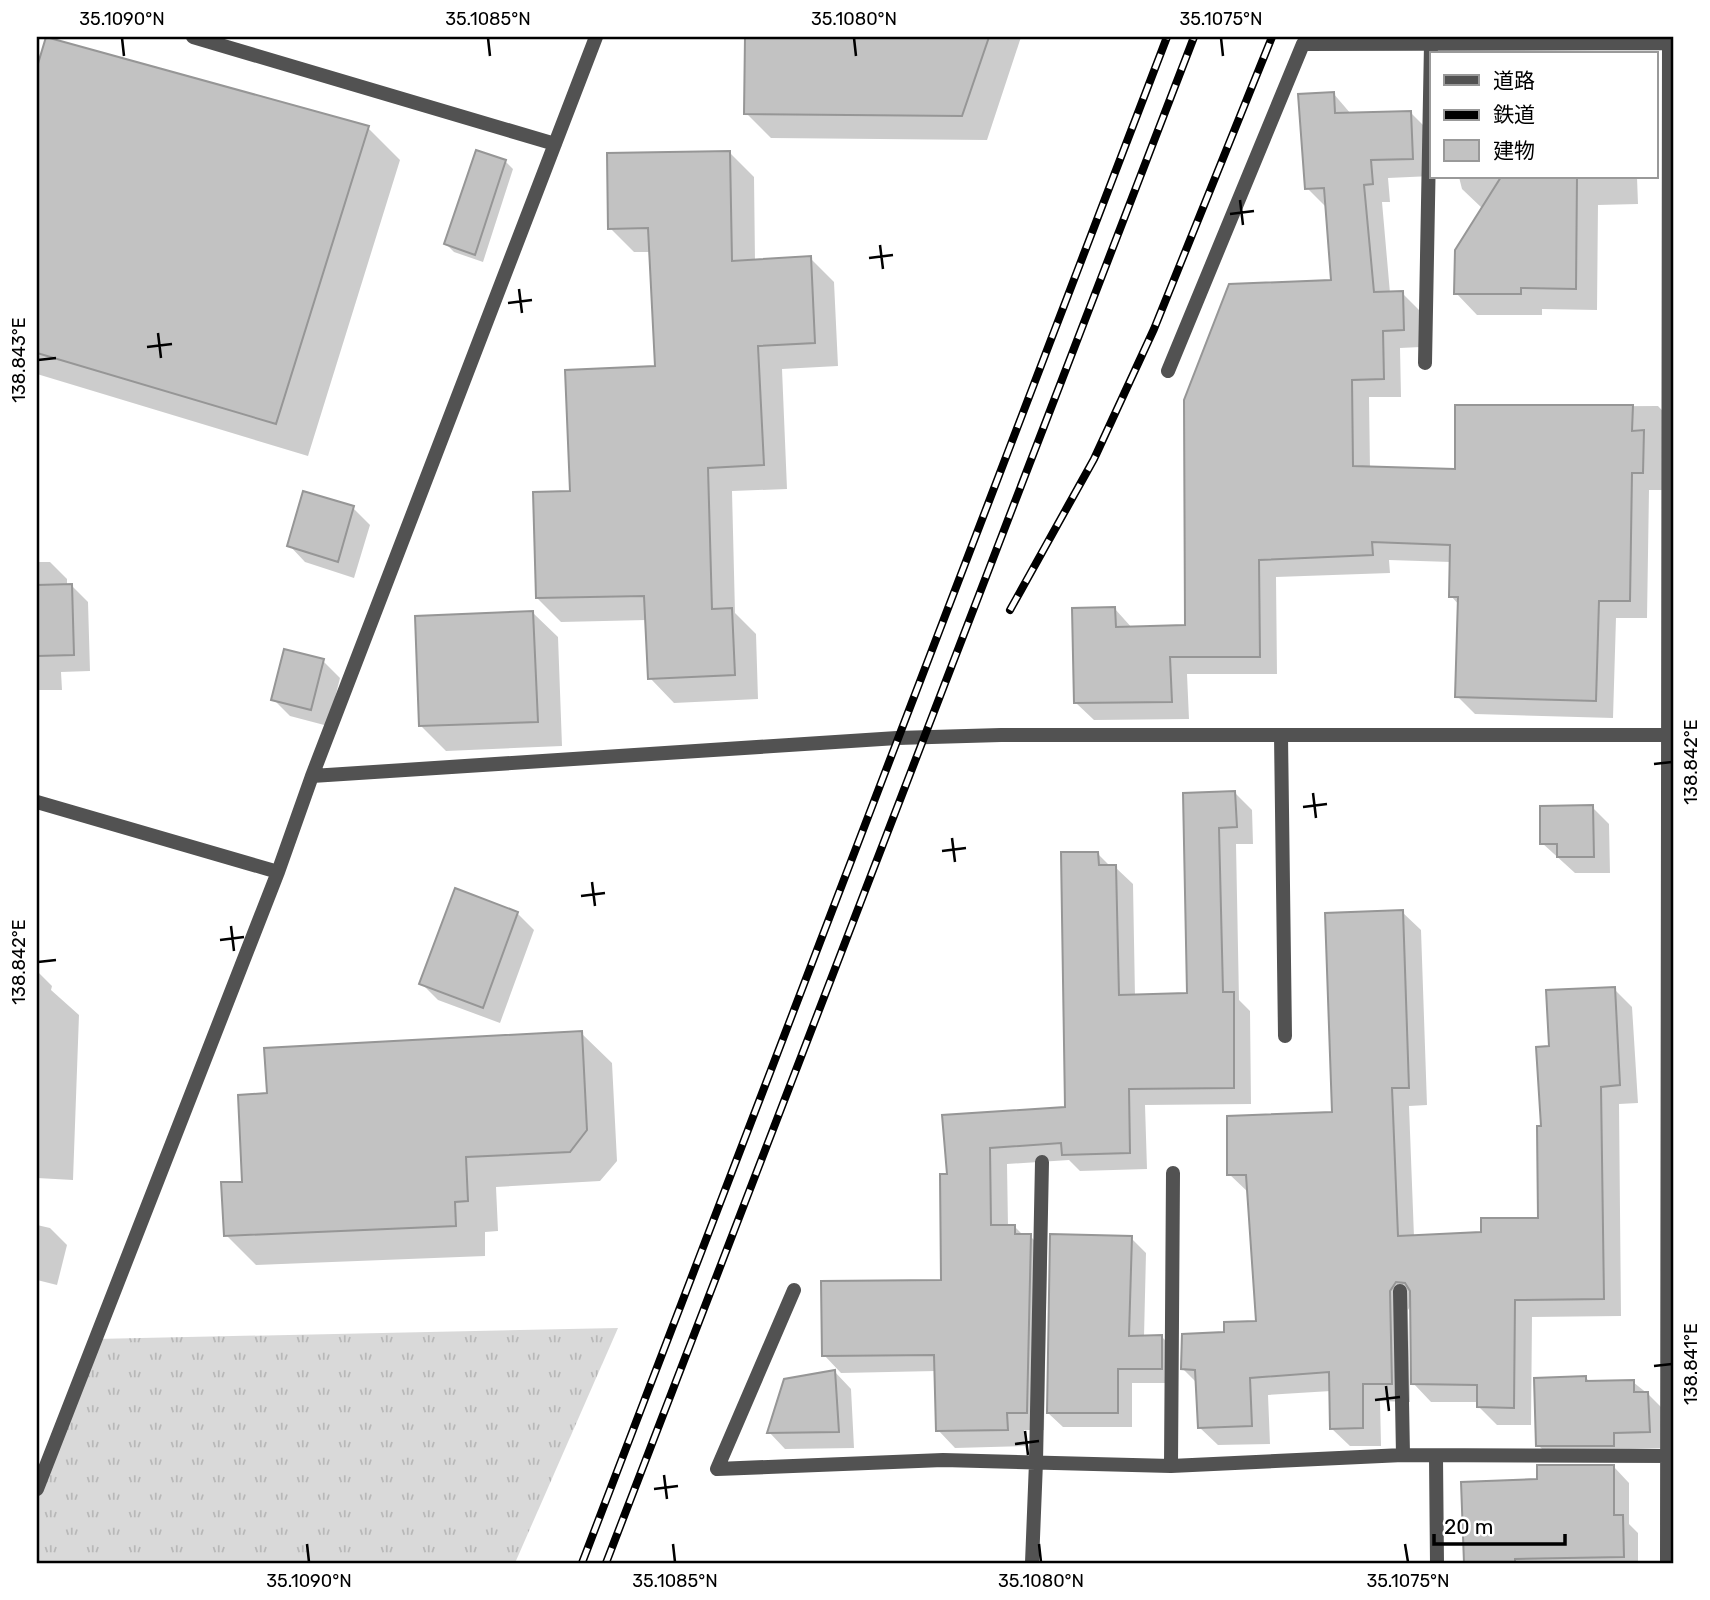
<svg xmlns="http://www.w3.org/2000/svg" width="1710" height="1600" font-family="Rubik,'Noto Sans JP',sans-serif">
	<defs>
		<pattern id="grass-tufts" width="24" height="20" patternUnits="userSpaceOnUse" patternTransform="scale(1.75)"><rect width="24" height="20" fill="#d9d9d9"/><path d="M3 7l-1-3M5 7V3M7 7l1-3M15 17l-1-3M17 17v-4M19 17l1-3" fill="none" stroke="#b8b8b8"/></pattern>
	</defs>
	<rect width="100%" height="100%" fill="#fff"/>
	<path fill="url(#grass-tufts)" d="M618,1328L515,1563H37V1492L95,1339Z"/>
	<path fill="#0003" d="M747,37H1021L987,140L771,138L746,113Z
		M47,38L368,128L400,160L308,456L37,374V73Z
		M1333,93L1351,114L1410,112L1428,130L1432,176L1388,178L1390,202H1382L1390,293H1402L1420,311L1421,347L1400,348L1401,397H1369L1370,469L1457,471V407L1658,406L1673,422V490H1649L1647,618H1616L1613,718L1475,714L1457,696L1460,606L1451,596V562L1389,560L1390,573L1276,577L1277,674H1187L1189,719L1094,720L1076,703L1115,609L1133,629L1187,627L1333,282L1327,206H1325L1307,188Z
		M730,153L754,177L755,261L810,258L834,282L838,366L782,369L787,489L732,491L735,613L756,634L758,699L674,703L650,678L647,620L561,622L537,598L572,492L656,368L651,252H634L610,228Z
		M505,161L513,169L483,262L454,252L446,244Z
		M1459,177H1637L1638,204L1598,205L1597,310L1542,309V315H1477L1456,293L1483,209L1462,189Z
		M353,508L370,525L354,578L305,562L289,545Z
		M37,562H50L67,579V586L71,585L88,602L90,671L61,672L62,690H37Z
		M533,613L558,637L562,746L446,751L421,726Z
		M323,661L340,678L328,726L290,716L273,699Z
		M1235,793L1252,810L1253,844H1236L1239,1000L1250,1011L1251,1104L1145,1105L1147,1169L1080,1171L1069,1160L1007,1164L1008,1227H1015L1023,1235L1030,1236L1047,1253L1044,1430H1024L1025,1446L955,1448L938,1430L936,1371L841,1373L824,1355L943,1282L949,1176L944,1117L1067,1109L1098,854L1111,867H1115L1133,884L1135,997L1189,995L1185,795Z
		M1592,807L1609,824L1610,873H1575L1542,843Z
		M1402,912L1421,930L1427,1105L1409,1106L1414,1237L1483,1234L1539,1220L1543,1128L1551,1048L1614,989L1632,1007L1638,1103L1619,1104L1621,1316L1532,1317L1531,1425H1497L1479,1407V1402H1431L1413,1383L1412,1303L1408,1310L1410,1402L1380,1401L1381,1446H1350L1331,1428V1391L1268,1395L1270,1444L1218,1445L1199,1427L1197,1383L1183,1369L1226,1334L1258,1323L1249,1193L1229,1174L1334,1114Z
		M517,913L534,930L500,1023L438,1000L421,983Z
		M37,971L52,986L51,990L79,1015L73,1180L37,1178Z
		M581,1033L612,1063L617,1161L600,1181L496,1187L498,1231L485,1232V1256L256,1265L226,1235L244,1183L268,1095Z
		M37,1225L50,1228L67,1245L57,1285L37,1280Z
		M1131,1238L1146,1253L1144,1337H1162L1176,1351V1383H1132V1427H1063L1048,1413Z
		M835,1372L851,1389L854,1448L785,1449L769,1432Z
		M1586,1378L1590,1382H1633L1648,1394L1664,1410L1665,1448L1630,1449L1555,1462L1538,1445Z
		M1614,1467L1629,1483V1524L1638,1533V1563H1465L1463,1484L1539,1481Z"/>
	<path fill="#c2c2c2" stroke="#969696" stroke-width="2" d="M46,37L369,126L276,424L37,353V67Z
		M745,37H989L962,116L744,114Z
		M1334,92L1335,113L1411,111L1413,159L1371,160L1373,184L1364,185L1374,292L1403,291L1404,330L1383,331L1384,379L1352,380L1353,466L1455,469V405H1633L1632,431L1644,430L1643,473H1632L1630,601H1599L1596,701L1455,697L1458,597H1449L1450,545L1372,542L1373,555L1259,560L1260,657H1170L1172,702L1074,703L1072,608L1115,607L1116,627L1185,625L1184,400L1229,284L1331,280L1324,188L1305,189L1298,94Z
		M476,150L506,160L475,255L444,244Z
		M730,151L732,261L811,256L815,343L758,346L764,465L708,468L712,609L732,608L735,675L648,679L644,596L536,598L533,492L570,491L565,370L655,366L648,228L608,229L607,153Z
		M1501,177H1577L1576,289L1521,288V294H1454L1455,250Z
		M303,491L354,506L338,562L287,546Z
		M72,584L74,655L37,656V585Z
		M533,611L538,722L419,726L415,616Z
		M284,649L324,659L311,710L271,700Z
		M1235,791L1237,827L1219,828L1223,992H1234V1088L1129,1089L1130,1153L1062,1155L1061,1143L990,1148L991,1225H1015V1234H1031L1027,1413H1007L1008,1430L936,1431L934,1355L822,1356L821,1281L941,1280L940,1174H947L942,1115L1065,1107L1061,852H1098L1099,865H1116L1119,995L1187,993L1183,793Z
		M1593,805L1594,857H1557V844H1540V806Z
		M455,888L518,912L483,1008L419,984Z
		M1403,910L1409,1088H1392L1398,1236L1481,1232V1218H1538L1537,1126H1541L1536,1047L1549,1046L1546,990L1615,987L1620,1085L1601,1087L1604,1299L1515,1300L1514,1408L1477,1407V1385L1411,1384L1410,1291L1405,1283L1396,1282L1390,1291L1392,1384H1363V1428L1330,1429L1329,1372L1250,1378L1252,1426L1198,1428L1195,1370L1181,1369L1182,1334L1224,1332V1322L1256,1321L1246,1175H1227V1116L1332,1112L1325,913Z
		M582,1031L587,1130L570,1152L466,1157L468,1201L455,1202L456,1226L224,1236L221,1182H242L238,1095L267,1093L264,1048Z
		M1050,1234L1132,1236L1129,1336L1162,1335V1369H1118V1413H1047Z
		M835,1370L839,1432L767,1433L784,1379Z
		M1586,1376V1381L1634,1380V1392H1648L1650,1432L1614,1433V1446H1536L1534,1378Z
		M1537,1465H1614V1515H1623L1624,1557L1515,1559V1563H1464L1461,1482L1537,1479Z"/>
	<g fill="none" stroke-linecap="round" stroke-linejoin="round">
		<path stroke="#525252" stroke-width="14" d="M193,37L555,144
			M1425,363L1431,44
			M1168,371L1303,44L1673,43
			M1281,735L1285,1036
			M312,776L897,738L1001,735H1673
			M37,802L278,872
			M794,1290L717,1469L943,1460L1171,1466L1403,1455L1673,1456
			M1400,1291L1403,1455
			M1436,1457L1437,1563
			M1171,1466L1173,1173
			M37,1489L278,872L312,776L596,37
			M1032,1563L1036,1462L1042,1162
			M1667,1563L1669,37"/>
		<g stroke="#000" stroke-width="8">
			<path id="rail" d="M1010,610L1094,459L1154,329L1272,37
				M582,1563L1167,37
				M606,1563L1194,37"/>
		</g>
		<use href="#rail" stroke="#fff" stroke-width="5" stroke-dasharray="16" stroke-linecap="butt"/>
	</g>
	<path fill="none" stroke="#000" stroke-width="2.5" d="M122,38L124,56M488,38L490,56M854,38L856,56M1221,38L1223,56M1240,200L1243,225M1230,214L1254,211M880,245L883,269M869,258L893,255M519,289L522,313M508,303L532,300M158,333L161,358M147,347L172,344M38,360L56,358M1654,764L1672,762M1313,793L1316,818M1303,807L1327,804M952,838L955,862M942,851L966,848M592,882L595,906M581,896L605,893M231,926L234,951M220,940L244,937M38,962L56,960M1654,1366L1672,1364M1386,1386L1389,1411M1375,1400L1400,1397M1025,1431L1028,1455M1015,1444L1039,1441M664,1475L667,1499M654,1489L678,1486M307,1544L309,1562M673,1544L675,1562M1039,1544L1041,1562M1405,1544L1408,1562"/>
	<rect width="1710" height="1600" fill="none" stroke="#ffffff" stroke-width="77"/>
	<rect x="1430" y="52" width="228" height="126" fill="#ffffff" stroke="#999999" stroke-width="2"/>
	<rect x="1444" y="75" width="35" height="10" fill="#525252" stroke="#999999" stroke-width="2"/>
	<text x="1493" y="88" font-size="21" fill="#000000">道路</text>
	<rect x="1444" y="110" width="35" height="10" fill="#000000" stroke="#999999" stroke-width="2"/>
	<text x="1493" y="122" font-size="21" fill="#000000">鉄道</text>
	<rect x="1444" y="140" width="35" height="21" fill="#c2c2c2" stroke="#999999" stroke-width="2"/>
	<text x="1493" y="158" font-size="21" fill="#000000">建物</text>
	<path d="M1434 1534v10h131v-10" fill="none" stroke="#000000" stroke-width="3.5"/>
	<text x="1444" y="1534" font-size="21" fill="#000000" stroke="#ffffff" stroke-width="5" paint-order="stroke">20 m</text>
	<rect x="38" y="38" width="1634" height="1524" fill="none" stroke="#000" stroke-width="2.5"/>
	<g font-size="18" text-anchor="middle" fill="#000">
		<text x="122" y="25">35.1090°N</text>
		<text x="488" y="25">35.1085°N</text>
		<text x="854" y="25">35.1080°N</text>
		<text x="1221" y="25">35.1075°N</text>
		<text transform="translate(19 360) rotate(-90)" y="6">138.843°E</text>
		<text transform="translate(1691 762) rotate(-90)" y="6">138.842°E</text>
		<text transform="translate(19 962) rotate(-90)" y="6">138.842°E</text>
		<text transform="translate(1691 1364) rotate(-90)" y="6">138.841°E</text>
		<text x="309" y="1587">35.1090°N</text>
		<text x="675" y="1587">35.1085°N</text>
		<text x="1041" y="1587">35.1080°N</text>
		<text x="1408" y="1587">35.1075°N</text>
	</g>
</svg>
